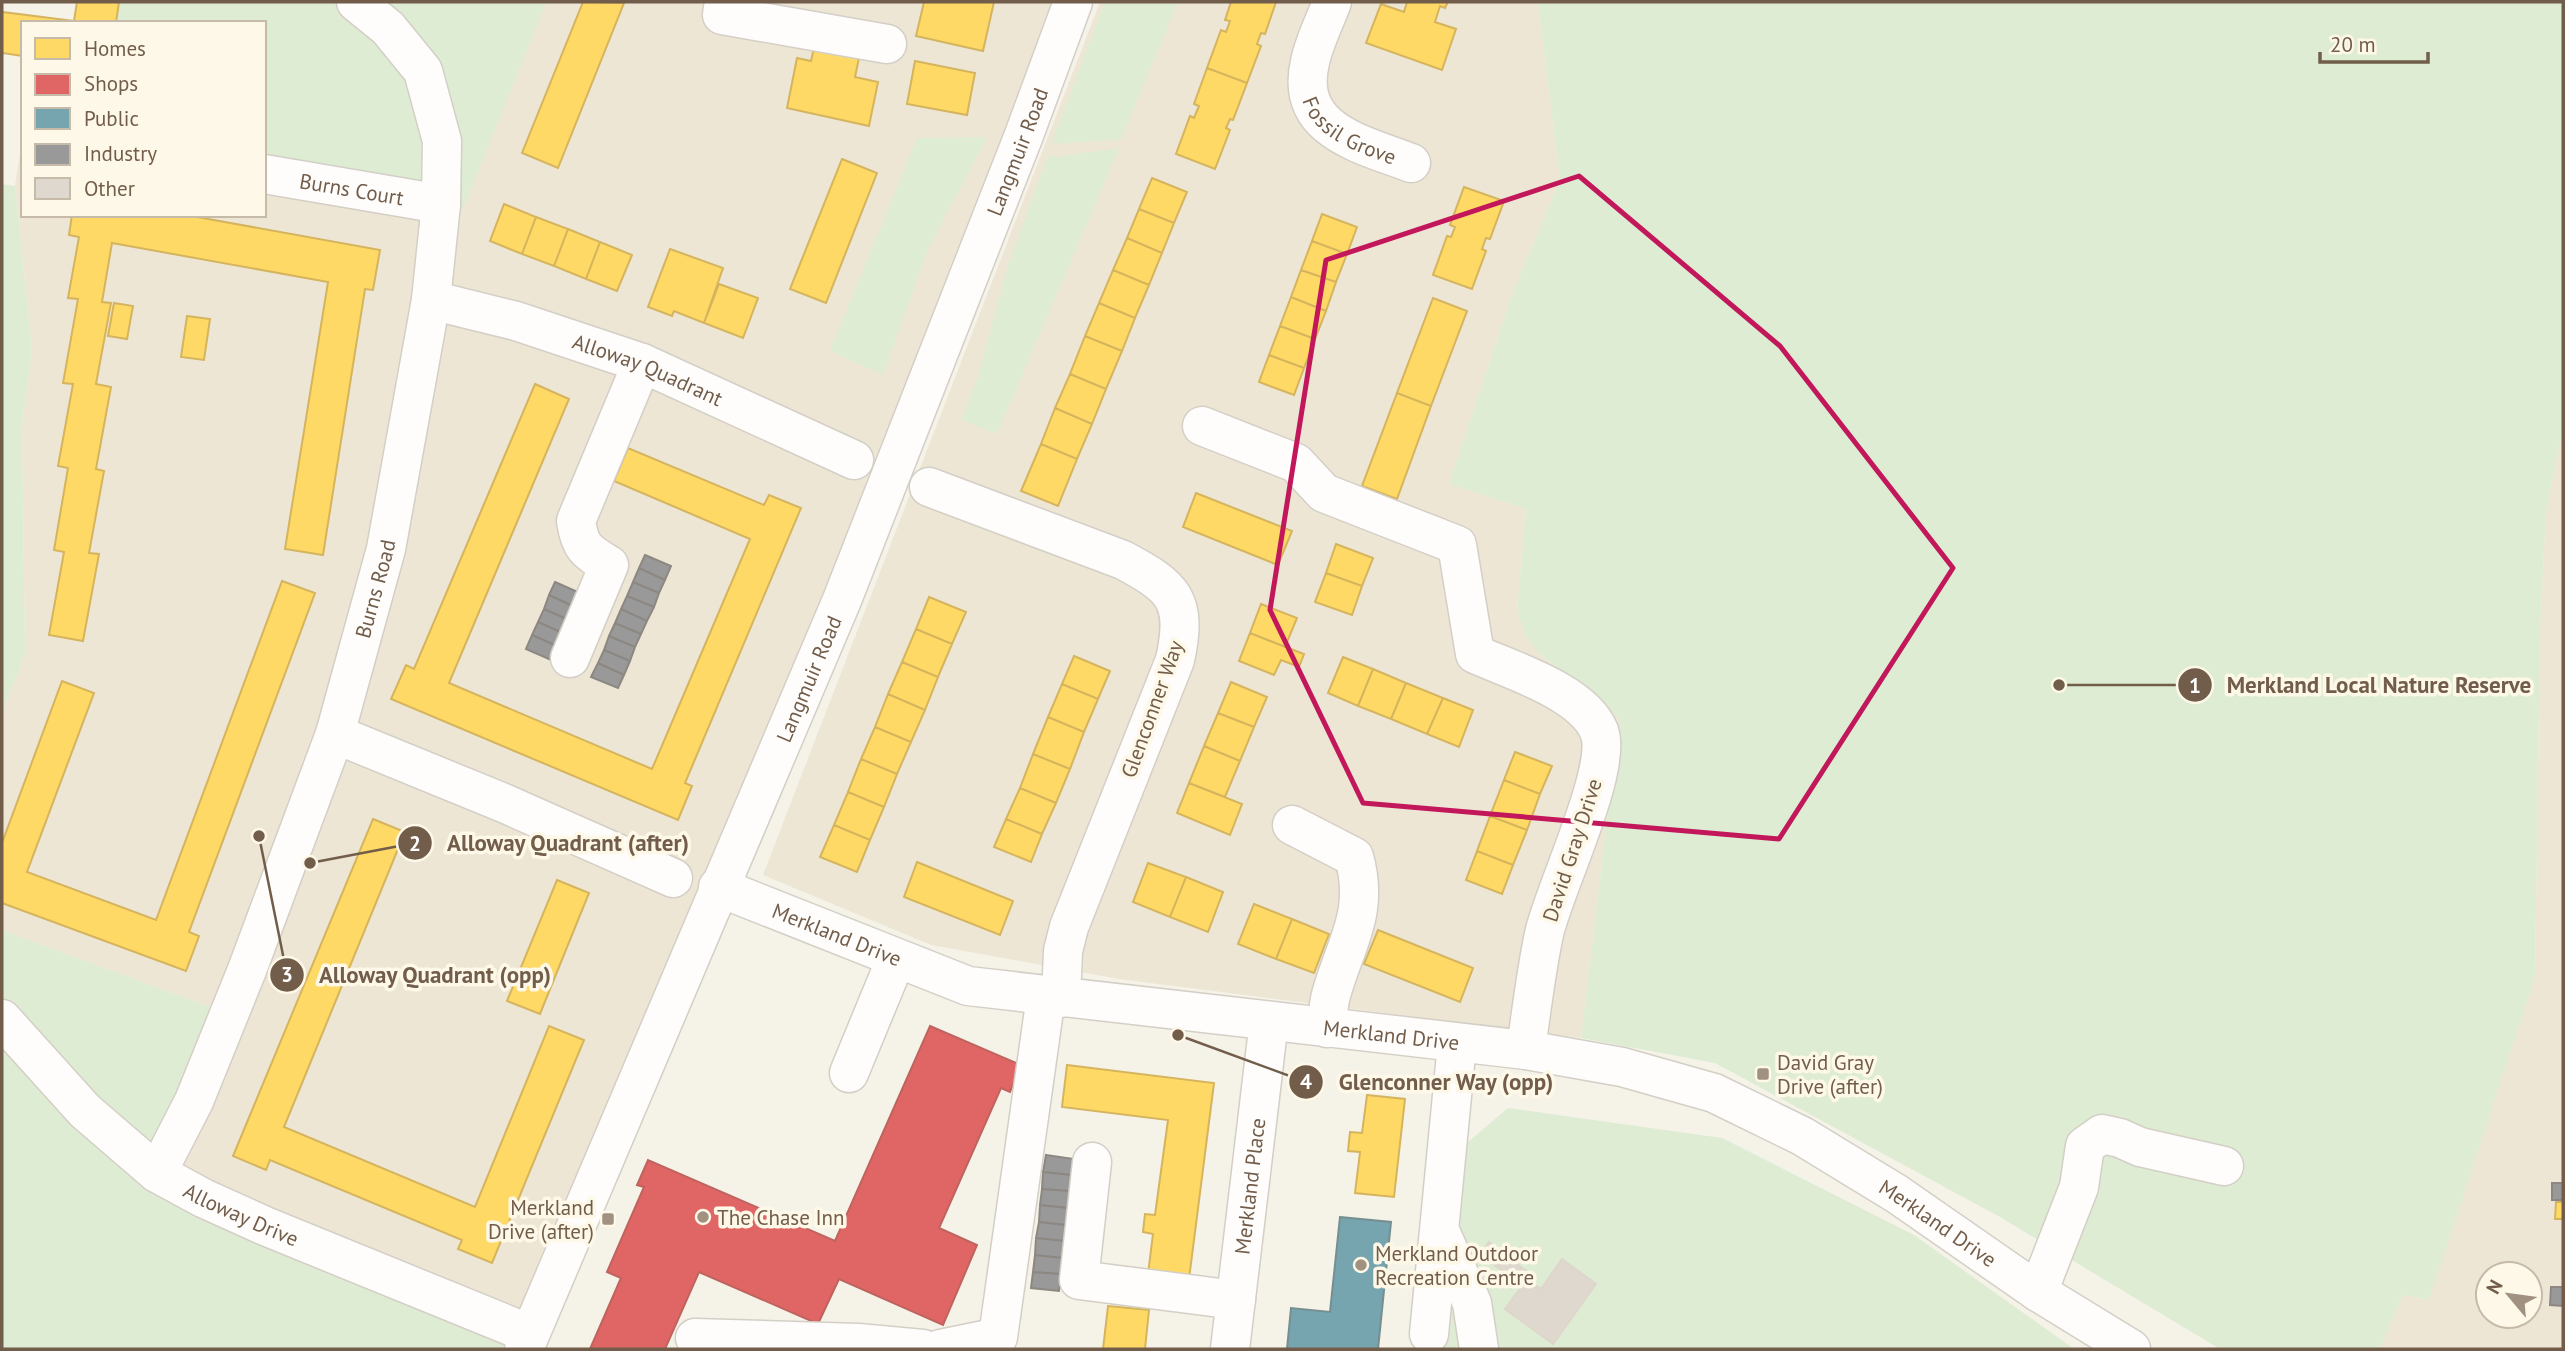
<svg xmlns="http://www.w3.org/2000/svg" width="2565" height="1351" font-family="'PT Sans',sans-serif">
	<rect width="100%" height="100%" fill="#f5f2e8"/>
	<path fill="#eee6d5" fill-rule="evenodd" d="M541,2H1073L530,1334L157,1173L229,1014L2,930V713L25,654L22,425L32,350L15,186L23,134V215H264V174L545,3Z
		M1100,2H1538L1560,180L1514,290L1449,484L1526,509L1517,610L1538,652L1619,718L1581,1038L1119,979L931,945L763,875Z
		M2563,428V1349H2380L2403,1295L2428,1300L2535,977L2540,630L2546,511ZM2488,1274H2530V1316H2488Z"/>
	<path fill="#deecd3" d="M119,2H541L546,3L463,209L264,174V23H116Z
		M1105,2H1178L1121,139L1058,144L1052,142Z
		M1538,2H2563V428L2546,511L2540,630L2535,977L2429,1300L2403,1295L2380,1349H2220L2000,1217L1715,1063L1581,1038L1619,718L1538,652L1525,635L1517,610L1526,509L1449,484L1514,290L1560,180Z
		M987,137L928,249L883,375L830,351L917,138Z
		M1119,148L997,434L961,420L978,376L1008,265L1048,155L1054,157Z
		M2,184L15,186L32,350L22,425L25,654L2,713Z
		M2,930L229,1014L157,1172L524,1349H2Z
		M1508,1108L1722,1138L1914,1235L2074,1349H1444L1460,1232L1461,1148Z"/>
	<path fill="#ffd966" stroke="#d5b45e" stroke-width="2" d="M77,2H119L116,23H23V56L2,53V12L74,21Z
		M583,2L624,3L558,168L522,153Z
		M924,2H994L983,51L916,36Z
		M1231,2H1276L1265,34L1261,33L1257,44L1261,46L1247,83L1207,68L1221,30L1226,32L1230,21L1225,20Z
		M1407,2H1448L1445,8L1440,6L1435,22L1456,29L1442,70L1366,43L1381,4L1404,12Z
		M814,48L859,58L855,77L878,82L869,126L787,108L797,58L811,61Z
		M915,61L975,73L967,115L907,104Z
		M1207,68L1247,83L1233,120L1230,119L1226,128L1230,130L1215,169L1176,154L1190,116L1194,118L1199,106L1194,104Z
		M842,159L877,173L826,303L790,289Z
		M1152,178L1187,192L1174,223L1139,209Z
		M1464,187L1504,201L1490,239L1486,238L1482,249L1486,251L1472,289L1433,275L1447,236L1451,237L1455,227L1450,225Z
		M504,204L536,217L522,254L490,241Z
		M1139,209L1174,223L1162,253L1127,238Z
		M1322,214L1357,227L1347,254L1312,241Z
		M72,215H186L380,250L373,290L365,289L323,555L285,549L328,282L112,243L102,302L111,303L96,384L111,387L96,469L104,471L89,553L99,554L83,641L49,635L64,552L54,550L68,468L58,466L73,384L63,383L78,299L68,298L79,237L69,235Z
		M536,217L568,229L554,266L522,254Z
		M568,229L600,242L586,279L554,266Z
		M1127,238L1162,253L1149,285L1113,270Z
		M1312,241L1347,254L1336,282L1301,270Z
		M600,242L632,255L617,291L586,279Z
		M670,249L723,268L704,323L674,311L672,316L648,307Z
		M1113,270L1149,285L1135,318L1099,303Z
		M1301,270L1336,282L1326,311L1291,297Z
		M719,284L758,298L743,338L704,323Z
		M1291,297L1326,311L1315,339L1280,326Z
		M1433,298L1467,311L1431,406L1397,393Z
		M114,303L133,306L127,339L108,336Z
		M1099,303L1135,318L1122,351L1085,336Z
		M187,316L210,319L204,360L181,357Z
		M1280,326L1315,339L1304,368L1269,355Z
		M1085,336L1122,351L1106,389L1070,374Z
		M1269,355L1304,368L1294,395L1259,382Z
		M1070,374L1106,389L1092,424L1055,408Z
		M535,384L569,399L449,683L652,769L750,539L614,481L628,448L764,505L769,495L801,508L685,783L692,786L678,820L391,699L406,665L414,669Z
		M1397,393L1431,406L1397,499L1362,486Z
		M1055,408L1092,424L1077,459L1041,444Z
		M1041,444L1077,459L1058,506L1021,491Z
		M1196,493L1292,531L1278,565L1183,527Z
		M1336,544L1373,558L1362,586L1326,573Z
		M1326,573L1362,586L1352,615L1315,602Z
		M282,581L315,593L189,932L199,936L186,971L2,903V843L62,681L94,693L27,872L156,920Z
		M929,597L966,612L952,644L916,629Z
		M1261,604L1297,618L1285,647L1250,633Z
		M916,629L952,644L938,677L902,662Z
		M1250,633L1304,654L1299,667L1281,660L1274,675L1239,661Z
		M1074,656L1110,671L1098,699L1062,684Z
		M1343,657L1373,669L1358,706L1328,693Z
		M902,662L938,677L925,710L888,694Z
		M1373,669L1406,683L1391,719L1358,706Z
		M1231,682L1267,697L1254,727L1218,713Z
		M1406,683L1443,698L1427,734L1391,719Z
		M1062,684L1098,699L1084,732L1048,717Z
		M888,694L925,710L911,742L875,727Z
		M1443,698L1473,710L1459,747L1427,734Z
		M1218,713L1254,727L1240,761L1204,746Z
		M1048,717L1084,732L1070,769L1033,754Z
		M875,727L911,742L897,774L861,759Z
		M1204,746L1240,761L1225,797L1189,783Z
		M1515,752L1552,766L1540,794L1504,780Z
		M1033,754L1070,769L1056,803L1020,788Z
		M861,759L897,774L884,807L848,792Z
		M1504,780L1540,794L1527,830L1490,816Z
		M1189,783L1242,804L1230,835L1177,813Z
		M1020,788L1056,803L1042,834L1006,819Z
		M848,792L884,807L870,840L834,825Z
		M1490,816L1527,830L1513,865L1477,851Z
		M373,819L405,832L284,1127L475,1207L549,1026L584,1040L492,1263L458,1249L462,1240L270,1160L266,1170L233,1156Z
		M1006,819L1042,834L1031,862L994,847Z
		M834,825L870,840L857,872L820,857Z
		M1477,851L1513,865L1502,894L1466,880Z
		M917,862L1013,901L1000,935L904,897Z
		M1148,863L1186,877L1170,917L1133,902Z
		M1186,877L1223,892L1208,932L1170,917Z
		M557,880L589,893L540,1014L507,1001Z
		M1254,904L1292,919L1276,959L1238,944Z
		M1292,919L1329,934L1314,973L1276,959Z
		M1378,930L1473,968L1460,1002L1364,964Z
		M1067,1065L1214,1083L1189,1279L1148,1274L1153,1234L1143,1232L1145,1214L1155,1215L1168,1120L1062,1107Z
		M1367,1095L1405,1099L1394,1197L1355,1193L1360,1152L1348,1151L1350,1132L1362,1133Z
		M2556,1202H2563V1219H2555Z
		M1108,1306L1149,1310L1145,1349H1103Z"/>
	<path fill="#e06666" stroke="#bf635e" stroke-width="2" d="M930,1026L1021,1065L1010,1092L1001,1088L939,1228L977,1245L943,1325L839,1279L818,1324L699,1272L665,1349H590L621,1278L607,1272L644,1187L637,1185L648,1160L835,1241Z"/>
	<path fill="#76a5af" stroke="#758f91" stroke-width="2" d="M1340,1217L1391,1222L1378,1349H1287L1291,1308L1330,1312Z"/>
	<path fill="#999" stroke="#8d8781" stroke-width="2" d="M645,555L671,566L665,580L639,568Z
		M639,568L665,580L659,593L633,582Z
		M555,582L580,593L575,607L549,595Z
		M633,582L659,593L654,607L627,596Z
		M549,595L575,607L569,620L544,609Z
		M627,596L654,607L647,621L621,609Z
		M544,609L569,620L563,633L538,622Z
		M621,609L647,621L641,634L615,623Z
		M538,622L563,633L557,646L532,635Z
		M615,623L641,634L635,647L609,636Z
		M532,635L557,646L551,660L526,649Z
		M609,636L635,647L630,661L604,650Z
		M604,650L630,661L624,675L598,663Z
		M598,663L624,675L618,688L591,677Z
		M1046,1155L1074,1159L1072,1175L1043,1172Z
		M1043,1172L1072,1175L1070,1191L1042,1189Z
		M2552,1183H2563V1200H2552Z
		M1042,1189L1070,1191L1068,1208L1040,1205Z
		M1040,1205L1068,1208L1066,1225L1039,1222Z
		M1039,1222L1066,1225L1065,1241L1036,1238Z
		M1036,1238L1065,1241L1063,1258L1035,1255Z
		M1035,1255L1063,1258L1061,1274L1033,1272Z
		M1033,1272L1061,1274L1059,1291L1031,1288Z
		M2551,1287H2563V1306L2550,1305Z"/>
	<path fill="#dfd8ce" stroke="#ded6ca" stroke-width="2" d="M1489,1242L1526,1271L1517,1282L1480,1254Z
		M1562,1259L1596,1284L1553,1344L1505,1309L1527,1279L1541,1289Z"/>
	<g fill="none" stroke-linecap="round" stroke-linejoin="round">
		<g stroke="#d4cfc6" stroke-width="41">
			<g id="minor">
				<path d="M724,2L722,15L887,44"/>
				<path id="s1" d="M1332,2C1325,21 1314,42 1310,62C1294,131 1362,144 1411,163"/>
				<path id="s2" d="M264,174L441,204"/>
				<path id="s3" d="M431,300L516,321L642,363L854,460"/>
				<path d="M1202,426L1296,463L1324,493L1457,545L1475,654C1511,670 1583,692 1599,731C1614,767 1554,889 1544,934C1536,972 1531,1012 1526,1050"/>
				<path d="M929,487L1123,560C1174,587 1188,600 1175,660L1069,927L1063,951L1061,998"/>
				<path d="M570,658L609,565C586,551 580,548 576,521L642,363"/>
				<path d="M335,734L506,804L673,878"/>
				<path d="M1292,825L1354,857C1370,913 1345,944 1331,995C1328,1005 1328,1017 1327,1028"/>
				<path id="s4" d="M718,887L968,986L1526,1050L1622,1067L1714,1093L1802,1136L1897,1194L2038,1292L2131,1349"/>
				<path id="s5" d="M2,1019L85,1111L157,1173L203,1198L265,1226L530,1334"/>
				<path d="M849,1073L896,959"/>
				<path d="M1092,1162L1079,1280L1236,1300"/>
				<path id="s6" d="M157,1173L194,1101L247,970L335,734L386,549L431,300L441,204L442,141L423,71L388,28L356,2"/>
				<path d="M1440,1231L1472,1303L1479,1349"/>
				<path d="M2038,1292L2079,1187L2085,1146L2102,1134L2120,1138L2140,1147L2224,1166"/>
				<path d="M1429,1334L1457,1044"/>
				<path d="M695,1338L858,1343L923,1349"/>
				<path id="s7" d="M524,1349L842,600L1024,135L1073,2"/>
				<path d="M940,1349L998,1337L1046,996"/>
				<path id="s8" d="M1230,1349L1269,1021"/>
			</g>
		</g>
		<use href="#minor" stroke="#fefdfc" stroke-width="38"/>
	</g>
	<path fill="none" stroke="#c2185b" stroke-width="5" stroke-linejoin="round" d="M1579,176L1780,346L1953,568L1779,839L1363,803L1270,610L1326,260Z"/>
	<g fill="#a09181" stroke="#fef8e8" stroke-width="2.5">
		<rect x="1756" y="1067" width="14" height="14" rx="3.5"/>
		<circle cx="703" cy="1217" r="7"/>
		<rect x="601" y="1212" width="14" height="14" rx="3.5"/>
		<circle cx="1361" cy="1265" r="7"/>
	</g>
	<g text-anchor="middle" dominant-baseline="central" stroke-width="7" stroke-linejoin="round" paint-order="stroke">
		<g font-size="21" fill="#725d4a" stroke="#fef8e8">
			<text stroke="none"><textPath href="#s1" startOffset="154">Fossil Grove</textPath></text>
			<text stroke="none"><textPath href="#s7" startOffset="1295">Langmuir Road</textPath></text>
			<text stroke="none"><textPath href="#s2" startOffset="89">Burns Court</textPath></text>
			<text stroke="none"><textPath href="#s3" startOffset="228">Alloway Quadrant</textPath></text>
			<text stroke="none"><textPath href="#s6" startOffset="625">Burns Road</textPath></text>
			<text stroke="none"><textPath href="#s7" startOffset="728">Langmuir Road</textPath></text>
			<text transform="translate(1152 709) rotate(-70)">Glenconner Way</text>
			<text transform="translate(1572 850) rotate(-72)">David Gray Drive</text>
			<text stroke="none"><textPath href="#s4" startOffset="128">Merkland Drive</textPath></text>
			<text stroke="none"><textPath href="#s4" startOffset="695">Merkland Drive</textPath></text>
			<text stroke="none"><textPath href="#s8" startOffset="164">Merkland Place</textPath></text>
			<text stroke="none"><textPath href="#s5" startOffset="313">Alloway Drive</textPath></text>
			<text stroke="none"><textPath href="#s4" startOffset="1283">Merkland Drive</textPath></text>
		</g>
		<g font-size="21" fill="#725d4a" stroke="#fef8e8" text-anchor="start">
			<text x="1777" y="1062">David Gray<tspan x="1777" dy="24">Drive (after)</tspan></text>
			<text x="594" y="1207" text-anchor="end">Merkland<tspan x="594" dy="24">Drive (after)</tspan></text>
			<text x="717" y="1217">The Chase Inn</text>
			<text x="1375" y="1253">Merkland Outdoor<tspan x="1375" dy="24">Recreation Centre</tspan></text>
		</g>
	</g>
	<path fill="none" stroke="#725d4a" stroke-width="2.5" d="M2059 685L2195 685M310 863L415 843M259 836L287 975M1178 1035L1306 1082"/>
	<g fill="#725d4a" stroke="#fef8e8" stroke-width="2.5">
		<circle cx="2059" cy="685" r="7"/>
		<circle cx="310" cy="863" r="7"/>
		<circle cx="259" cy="836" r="7"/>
		<circle cx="1178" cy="1035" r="7"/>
		<circle cx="2195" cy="685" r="18"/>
		<circle cx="415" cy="843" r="18"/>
		<circle cx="287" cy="975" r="18"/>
		<circle cx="1306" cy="1082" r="18"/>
	</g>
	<g font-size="21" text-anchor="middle" font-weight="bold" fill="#fff">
		<text x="2195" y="693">1</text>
		<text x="415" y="851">2</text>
		<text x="287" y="982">3</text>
		<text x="1306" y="1089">4</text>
	</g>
	<g font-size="23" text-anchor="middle" font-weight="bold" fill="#725d4a" stroke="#fef8e8" stroke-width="7" stroke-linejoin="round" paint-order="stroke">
		<text x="2379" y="693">Merkland Local Nature Reserve</text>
		<text x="568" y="851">Alloway Quadrant (after)</text>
		<text x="435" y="983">Alloway Quadrant (opp)</text>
		<text x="1446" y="1090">Glenconner Way (opp)</text>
	</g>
	<rect width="2565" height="1351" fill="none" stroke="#725d4a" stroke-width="7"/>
	<rect x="21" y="21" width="245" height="196" fill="#fef8e8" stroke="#c6baa9" stroke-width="2"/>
	<rect x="35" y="38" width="35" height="21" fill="#ffd966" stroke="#c6baa9" stroke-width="2"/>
	<text x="84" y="56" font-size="21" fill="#725d4a">Homes</text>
	<rect x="35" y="74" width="35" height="21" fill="#e06666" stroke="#c6baa9" stroke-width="2"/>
	<text x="84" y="91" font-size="21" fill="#725d4a">Shops</text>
	<rect x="35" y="108" width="35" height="21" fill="#76a5af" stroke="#c6baa9" stroke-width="2"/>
	<text x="84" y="126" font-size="21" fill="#725d4a">Public</text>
	<rect x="35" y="144" width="35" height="21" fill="#999999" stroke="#c6baa9" stroke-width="2"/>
	<text x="84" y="161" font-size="21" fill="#725d4a">Industry</text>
	<rect x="35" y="178" width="35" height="21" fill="#dfd8ce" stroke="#c6baa9" stroke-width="2"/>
	<text x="84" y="196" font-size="21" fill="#725d4a">Other</text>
	<g transform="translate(2509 1295) rotate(299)"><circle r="33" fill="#fef8e8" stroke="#c6baa9" stroke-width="2"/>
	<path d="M0-5L12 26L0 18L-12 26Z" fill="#a09181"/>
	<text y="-10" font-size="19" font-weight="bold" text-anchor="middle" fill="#725d4a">N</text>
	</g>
	<path d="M2320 52v10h108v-10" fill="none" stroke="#725d4a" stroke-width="3.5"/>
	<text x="2330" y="52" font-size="21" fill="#725d4a" stroke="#fef8e8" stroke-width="5" paint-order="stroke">20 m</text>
</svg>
